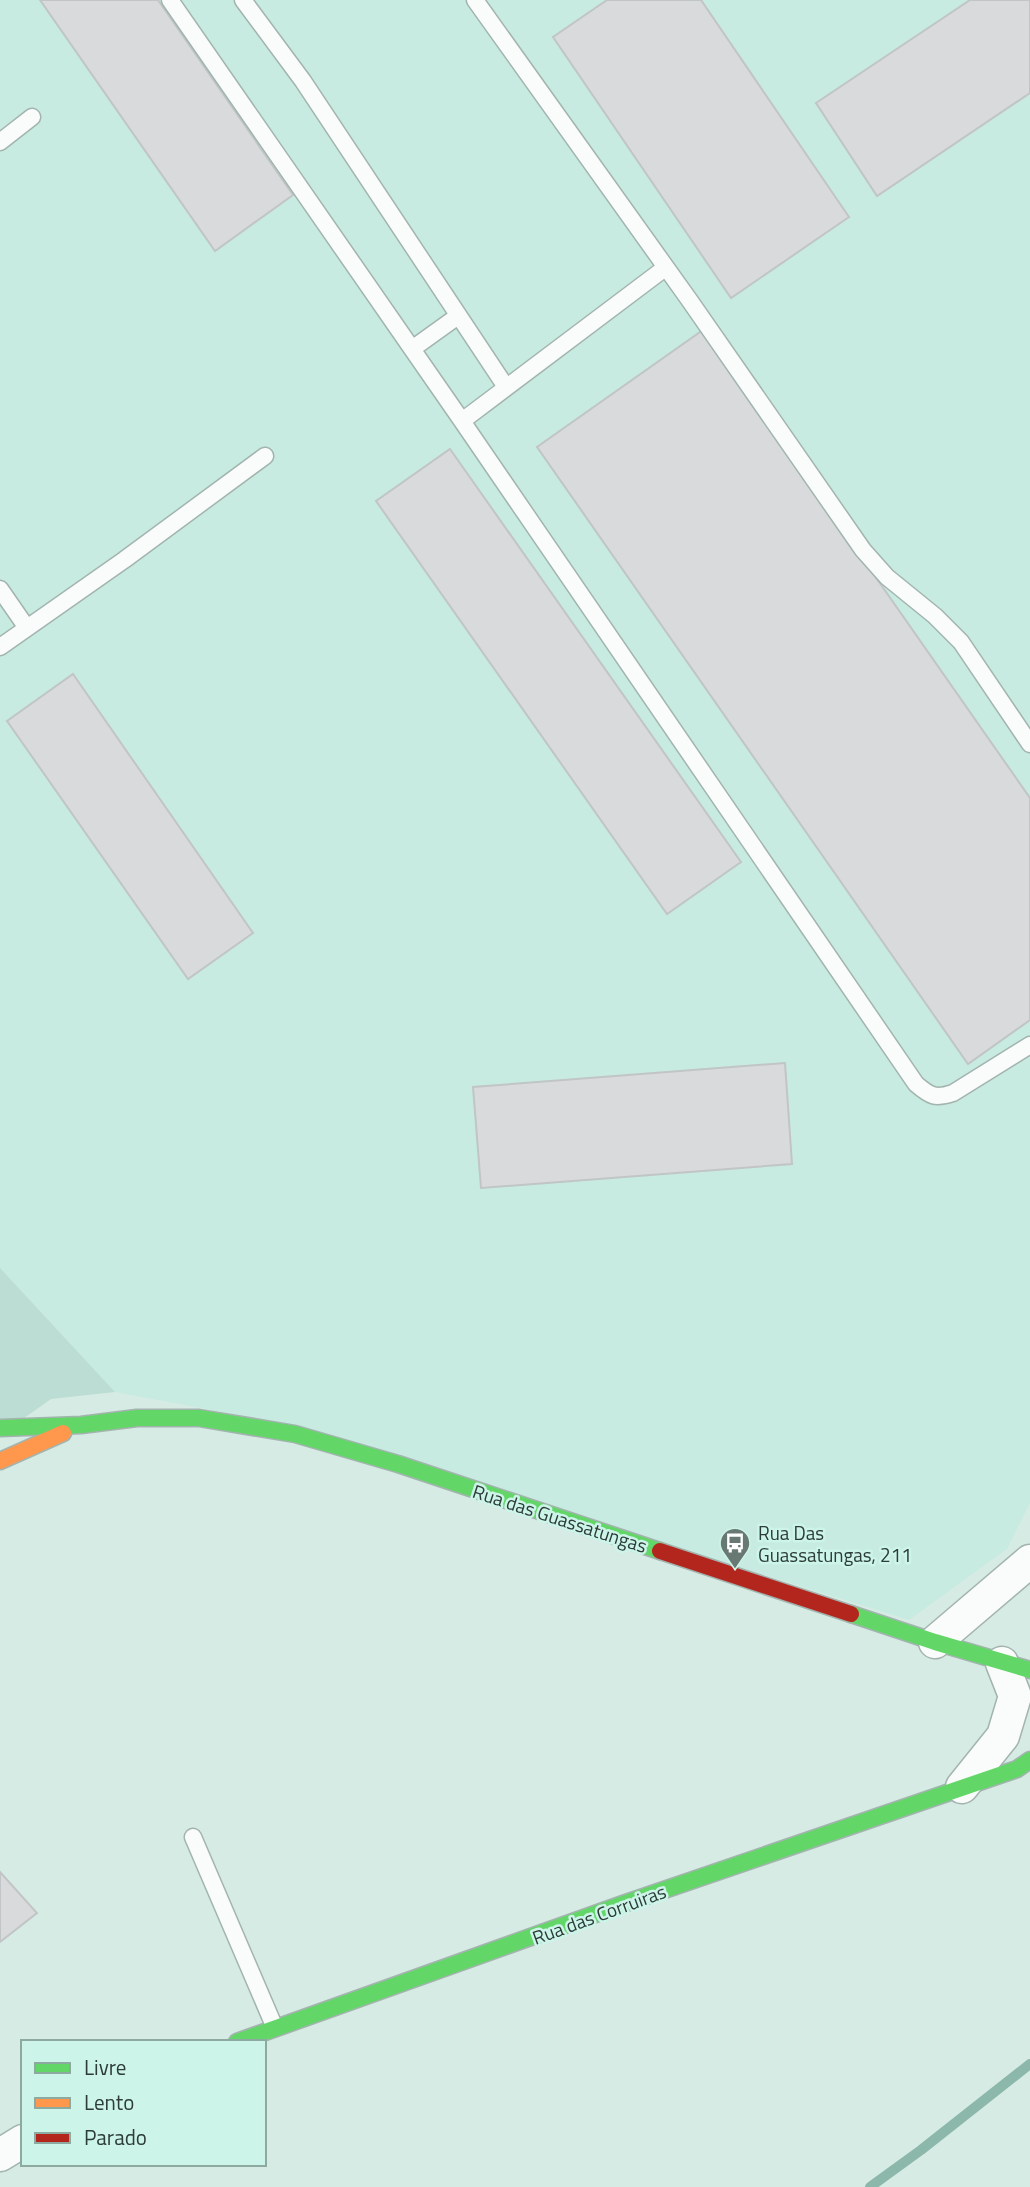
<svg xmlns="http://www.w3.org/2000/svg" width="1030" height="2187" font-family="'Titillium Web',sans-serif">
	<rect width="100%" height="100%" fill="#d6ebe4"/>
	<path fill="#c7ebe0" d="M0,0H1030V1503L1007,1549L909,1620L265,1420L115,1392L0,1268Z"/>
	<path fill="#bcddd3" d="M0,1268L115,1392L51,1399L0,1435Z"/>
	<g fill="none" stroke-linecap="round" stroke-linejoin="round">
		<path stroke="#8cb7ab" stroke-width="10" d="M870,2187L921,2150L1030,2064"/>
	</g>
	<path fill="#d8dadc" stroke="#c1c5c6" stroke-width="2" d="M40,0H158L293,195L215,251Z
		M607,0H701L849,217L731,298L553,37Z
		M970,0H1030V93L877,196L816,103Z
		M703,330L1030,798V1020L968,1064L537,447Z
		M450,449L741,862L667,914L376,501Z
		M73,674L253,933L188,979L7,721Z
		M785,1063L792,1164L481,1188L473,1087Z
		M0,1872L37,1913L0,1942Z"/>
	<g fill="none" stroke-linecap="round" stroke-linejoin="round">
		<g stroke="#a3b4af" stroke-width="19">
			<path id="lane" d="M170,0L462,421L916,1084C930,1096 935,1099 953,1093L1030,1045
				M243,0L303,81L506,387
				M475,0L690,301L863,550L887,577L935,616L961,642L1030,744
				M0,142L32,117
				M412,349L458,316
				M462,421L665,268
				M0,589L27,628
				M0,647L124,560L265,456
				M193,1837L275,2028"/>
		</g>
		<g stroke="#a3b4af" stroke-width="35">
			<path id="street" d="M935,1642L1030,1561
				M962,1787L1003,1736L1015,1696L1002,1663
				M0,2155L23,2141"/>
		</g>
		<g stroke="#a3b4af" stroke-width="19">
			<path id="fast" d="M0,1428L81,1425L137,1418H199L295,1434L398,1464L660,1551
				M851,1614L935,1642L1030,1670
				M237,2042L623,1904L1017,1769L1030,1760"/>
		</g>
		<g stroke="#a3b4af" stroke-width="19">
			<path id="slow" d="M0,1461L63,1433"/>
		</g>
		<g stroke="#a3b4af" stroke-width="19">
			<path id="jam" d="M660,1551L851,1614"/>
		</g>
		<use href="#lane" stroke="#f9fcfb" stroke-width="16"/>
		<use href="#street" stroke="#f9fcfb" stroke-width="32"/>
		<use href="#fast" stroke="#63d668" stroke-width="16"/>
		<use href="#slow" stroke="#ff974d" stroke-width="16"/>
		<use href="#jam" stroke="#b3261e" stroke-width="16"/>
	</g>
	<defs>
		<g id="bus-pin" transform="scale(1.575)"><path d="M0 17L-7.5 6A9.5 9.5 0 1 1 7.5 6Z" fill="#687974" stroke="#cdf4e8"/><path d="M-5-6H5V4H4V6H2V4H-2V6H-4V4H-5ZM-3.5-4V0h7V-4ZM-3.5 1.2v1.5H-2V1.2ZM2 1.2v1.5H3.5V1.2Z" fill="#fff"/></g>
	</defs>
	<g fill-rule="evenodd">
		<use href="#bus-pin" x="735" y="1543"/>
	</g>
	<g text-anchor="middle" dominant-baseline="central" stroke-width="5" stroke-linejoin="round" paint-order="stroke">
		<g font-size="19" fill="#2c3c37" stroke="#cdf4e8">
			<text transform="translate(560 1518) rotate(18)">Rua das Guassatungas</text>
			<text transform="translate(599 1914) rotate(-20)">Rua das Corruiras</text>
		</g>
		<g font-size="19" fill="#2c3c37" stroke="#cdf4e8" text-anchor="start">
			<text x="758" y="1532">Rua Das<tspan x="758" dy="22">Guassatungas, 211</tspan></text>
		</g>
	</g>
	<rect x="21" y="2040" width="245" height="126" fill="#cdf4e8" stroke="#8daaa1" stroke-width="2"/>
	<rect x="35" y="2063" width="35" height="10" fill="#63d668" stroke="#8daaa1" stroke-width="2"/>
	<text x="84" y="2075" font-size="21" fill="#2c3c37">Livre</text>
	<rect x="35" y="2098" width="35" height="10" fill="#ff974d" stroke="#8daaa1" stroke-width="2"/>
	<text x="84" y="2110" font-size="21" fill="#2c3c37">Lento</text>
	<rect x="35" y="2133" width="35" height="10" fill="#b3261e" stroke="#8daaa1" stroke-width="2"/>
	<text x="84" y="2145" font-size="21" fill="#2c3c37">Parado</text>
</svg>
